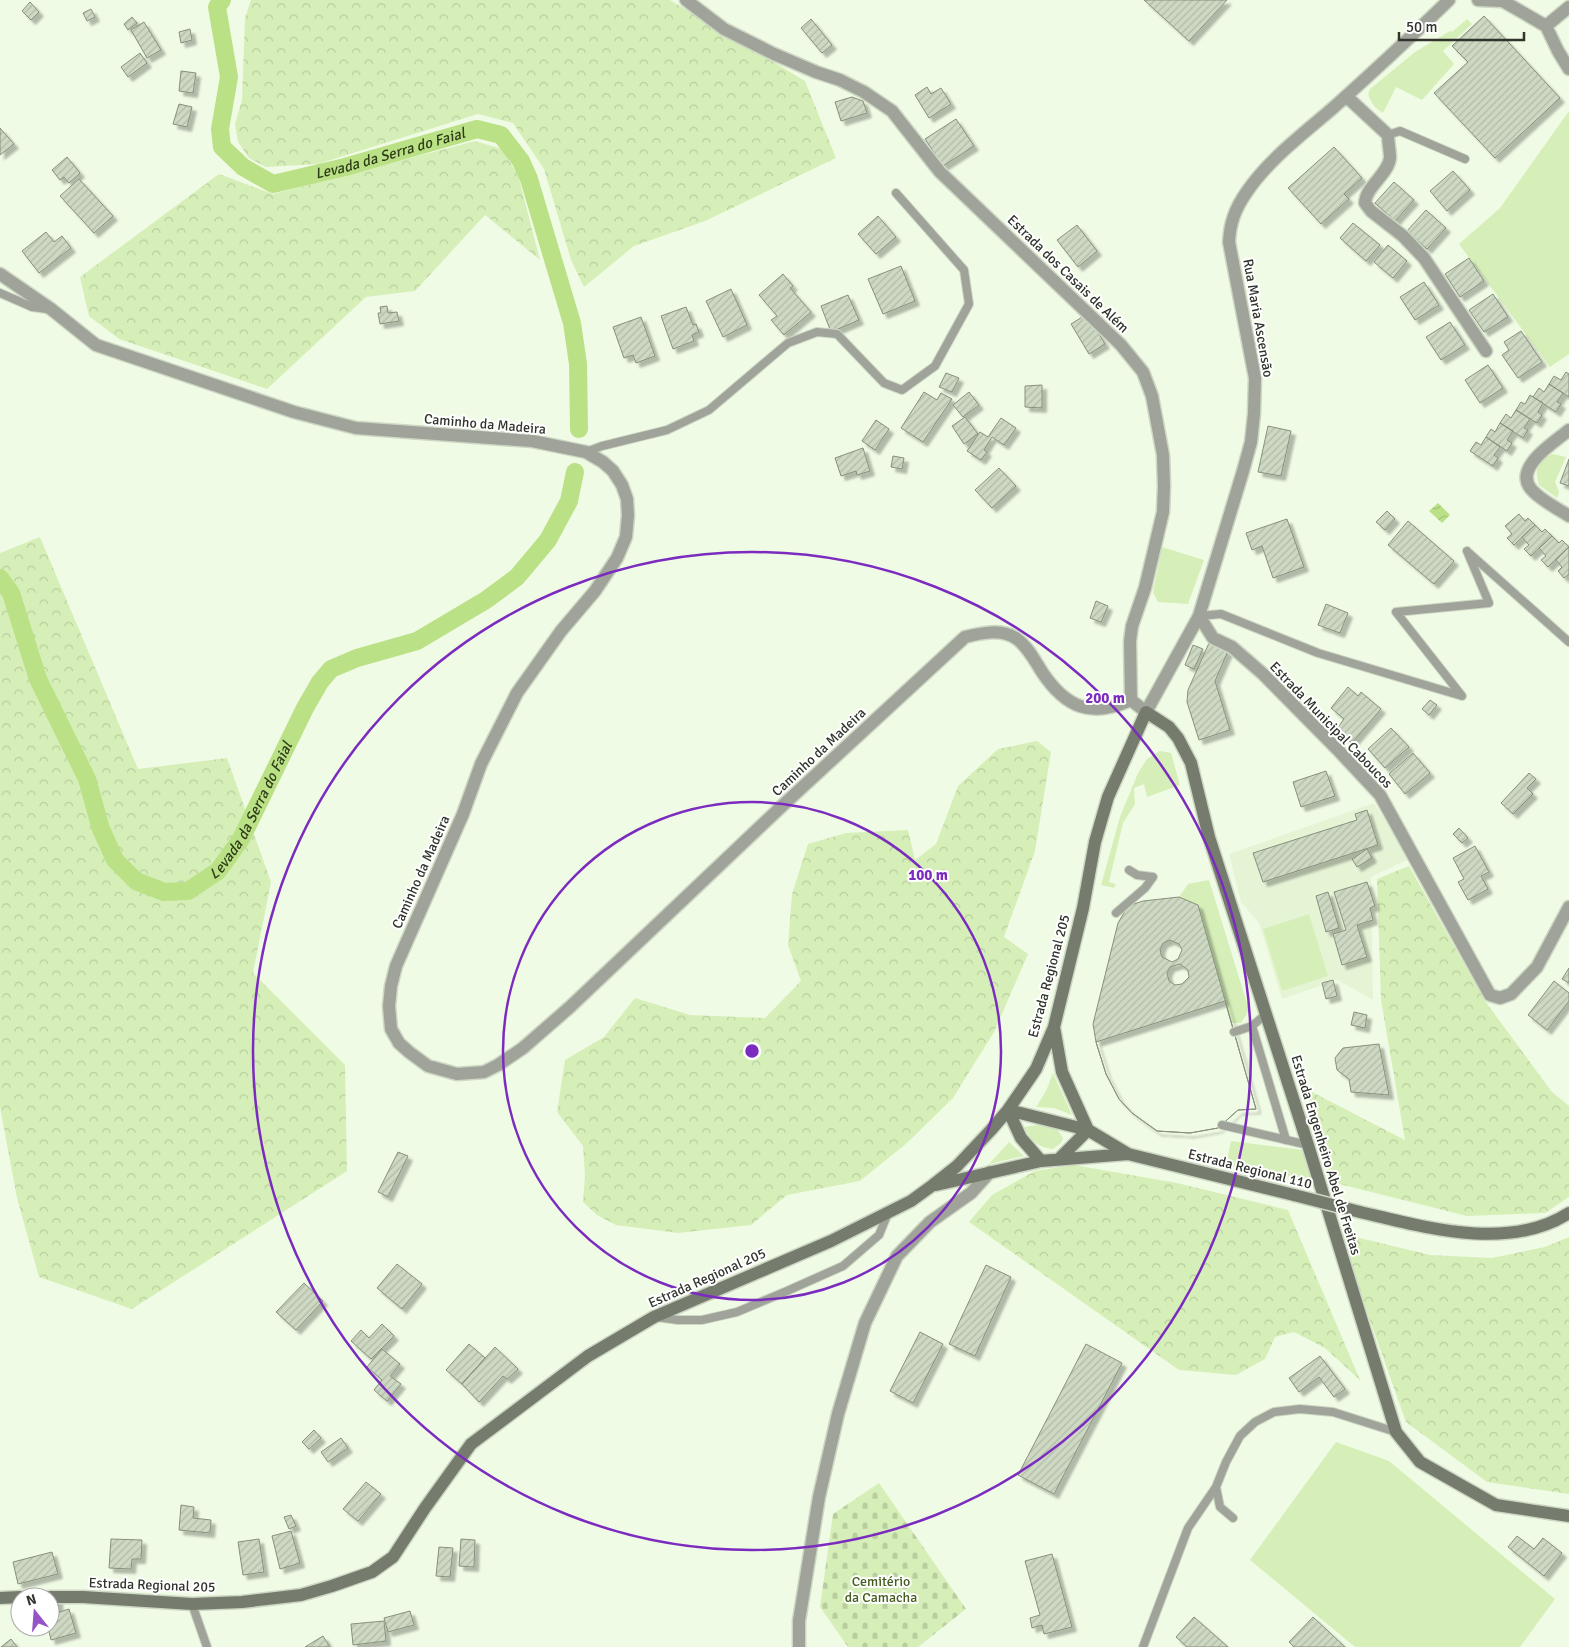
<svg xmlns="http://www.w3.org/2000/svg" width="1569" height="1647" font-family="Signika,sans-serif">
	<defs>
		<pattern id="forest-crowns" width="20" height="18" patternUnits="userSpaceOnUse" patternTransform="scale(1.25)"><rect width="20" height="18" fill="#d6efb8"/><path d="M2 6a3 3 0 1 1 6 0M12 15a3 3 0 1 1 6 0" fill="none" stroke="#b8ce9e"/></pattern>
		<pattern id="cemetery-stones" width="16" height="16" patternUnits="userSpaceOnUse" patternTransform="scale(1.25)"><rect width="16" height="16" fill="#d6efb8"/><path d="M2 7V4a2 2 0 0 1 4 0v3zM10 15v-3a2 2 0 0 1 4 0v3z" fill="#b8ce9e"/></pattern>
		<pattern id="water-waves" width="16" height="10" patternUnits="userSpaceOnUse" patternTransform="scale(1.25)"><rect width="16" height="10" fill="#bbe187"/><path d="M0 5q4-4 8 0t8 0" fill="none" stroke="#a1c275"/></pattern>
		<pattern id="building-hatch" width="6" height="6" patternUnits="userSpaceOnUse" patternTransform="scale(1.25)"><rect width="6" height="6" fill="#ced9c3"/><path d="M-1 1l2-2M0 6l6-6M5 7l2-2" fill="none" stroke="#b1bba8"/></pattern>
		<filter id="shadow"><feDropShadow dx="4.5" dy="4.5" stdDeviation="1" flood-color="#0004"/></filter>
	</defs>
	<rect width="100%" height="100%" fill="#f0fbe5"/>
	<path fill="#e6f4d6" d="M1374,803L1409,859L1371,877L1373,1000L1337,980L1282,999L1259,923L1241,902L1229,854Z"/>
	<path fill="#d6efb8" d="M1467,19L1472,24L1443,51L1454,64L1422,100L1396,87L1383,113C1375,108 1371,103 1368,94L1370,89L1415,52L1450,31L1452,32Z
		M1569,111V354L1550,367L1459,244L1500,208Z
		M1552,454L1566,457L1555,482L1559,492L1557,498L1539,485C1534,467 1537,464 1552,454Z
		M1162,547L1204,560L1188,604L1158,602L1153,592Z
		M1160,751L1171,753L1180,785L1147,797L1144,784L1134,788L1135,804L1123,823L1109,882L1116,884L1114,888L1101,885L1120,817L1138,773L1147,759Z
		M1209,880L1249,1010L1241,1023H1231L1198,905L1179,897L1188,884Z
		M1309,914L1328,976L1282,991L1263,929Z
		M1053,1073L1072,1115L1054,1108L1036,1107L1046,1091Z
		M1037,1125L1057,1129L1063,1138L1061,1143L1053,1149C1038,1148 1031,1140 1024,1127Z
		M1231,1141L1303,1150L1312,1181L1226,1165Z
		M1009,1142L1024,1156L989,1164Z
		M1336,1442L1389,1461L1555,1599L1520,1647H1355L1250,1560Z"/>
	<path fill="url(#forest-crowns)" d="M251,0H670L805,81L836,158L705,221L634,246L584,287L571,260L544,169L513,123L478,114L318,164L266,167L249,158L238,142L235,124L242,100L245,18Z
		M475,141L502,149L518,175L540,260L485,215L415,291L366,297L267,389L119,339L89,316L80,277L219,174L273,194Z
		M40,537L138,769L227,758L271,882L253,973L345,1065L347,1171L132,1309L39,1277L17,1198L0,1107V553Z
		M1037,741L1051,752L1035,851L1004,937L1028,954L994,1032L953,1098L907,1143L860,1181L787,1195L751,1225L678,1233L616,1225L597,1215L583,1202L585,1176L583,1146L557,1112L565,1060L604,1037L635,998L690,1015L765,1018L801,981L788,945L792,894L808,844L846,833L908,830L915,860L936,844L958,786L998,749Z
		M1409,866L1485,1001L1552,1092L1569,1106V1197L1545,1213L1467,1216L1331,1182L1306,1089L1405,1140L1381,1000L1377,879Z
		M1074,1165L1177,1183L1288,1210L1360,1380L1325,1348L1294,1332L1275,1337L1265,1359L1236,1375L1179,1370L969,1222L992,1195L1035,1171Z
		M1339,1233L1430,1255L1492,1258L1545,1247L1569,1237V1494L1487,1482L1406,1422Z"/>
	<path fill="url(#cemetery-stones)" d="M879,1483L966,1609L918,1647H848L820,1607L833,1514Z"/>
	<path fill="url(#water-waves)" d="M1438,503L1450,515L1442,523L1429,511Z"/>
	<g fill="none" stroke-linecap="round" stroke-linejoin="round">
		<g stroke="#bbe187" stroke-width="18">
			<path id="s1" d="M222,0L217,7L229,77L220,129L222,147L243,167L273,184L345,167L477,129L501,135L521,161L529,179L572,323L578,364L579,429"/>
			<path id="s2" d="M0,578L11,593L38,679L87,779L101,829L115,860L136,881L164,892L188,891L218,871L241,839L305,708L320,682L331,669L357,658L417,641L486,600L517,577L548,540L569,501L575,472"/>
		</g>
	</g>
	<path fill="url(#building-hatch)" stroke="#86907b" fill-rule="evenodd" filter="url(#shadow)" d="M1144,0H1227L1189,41Z
		M30,2L39,12L31,20L22,11Z
		M91,9L95,17L87,21L83,13Z
		M1484,16L1560,98L1495,158L1434,93L1468,62L1452,46Z
		M132,17L137,23L128,30L124,24Z
		M811,19L832,45L822,53L801,28Z
		M144,22L161,50L147,58L131,30Z
		M190,29L192,40L181,43L179,32Z
		M140,53L147,63L128,77L121,67Z
		M181,71L196,73L193,93L179,91Z
		M927,87L931,94L941,88L951,104L929,118L915,95Z
		M852,97L863,101L867,113L841,121L835,102Z
		M179,104L192,107L187,127L173,124Z
		M956,119L974,146L943,166L925,139Z
		M0,128L14,144L0,155Z
		M1334,147L1362,178L1344,194L1349,199L1321,224L1288,188Z
		M67,157L80,173L69,183L64,177L60,180L52,170Z
		M1453,171L1470,190L1447,211L1430,191Z
		M79,179L113,216L94,233L60,196Z
		M1394,182L1414,200L1395,221L1375,203Z
		M1426,210L1446,228L1427,249L1407,231Z
		M878,216L896,237L876,254L858,234Z
		M1353,223L1380,245L1366,261L1340,238Z
		M1077,225L1097,251L1078,267L1057,240Z
		M46,232L54,242L62,236L71,248L39,273L22,251Z
		M1388,245L1407,261L1393,278L1374,262Z
		M1469,258L1484,281L1460,297L1445,274Z
		M901,266L915,301L883,314L868,279Z
		M783,274L793,286L790,288L811,312L784,335L771,320L777,316L759,295Z
		M1424,282L1439,305L1415,320L1400,297Z
		M731,289L747,325L723,337L706,301Z
		M1493,294L1508,317L1484,332L1469,310Z
		M848,295L859,320L831,332L821,306Z
		M387,306L388,313L397,312L399,321L380,324L378,313H381L380,307Z
		M686,307L693,325L696,324L699,332L692,335L694,341L673,349L661,316Z
		M1087,314L1105,344L1089,354L1071,324Z
		M641,317L655,356L636,363L633,355L624,358L613,327Z
		M1450,322L1465,345L1441,360L1426,337Z
		M1521,331L1542,362L1518,378L1502,355L1509,350L1504,342Z
		M1488,365L1503,388L1480,403L1465,380Z
		M1566,372L1569,374V397L1549,384L1554,376L1561,380Z
		M946,373L959,378L952,392L939,387Z
		M1549,384L1563,393L1557,402L1561,404L1556,412L1533,397L1539,388L1544,392Z
		M1042,385V408L1025,407V386Z
		M924,392L937,400L941,393L952,399L923,442L901,428Z
		M969,392L979,405L963,417L953,405Z
		M1530,395L1543,403L1538,412L1542,415L1537,423L1516,410L1521,402L1525,404Z
		M1516,410L1530,419L1524,428L1528,430L1523,438L1500,423L1506,414L1511,418Z
		M965,417L978,434L964,444L952,426Z
		M1001,418L1016,428L1004,445L992,437L984,450L987,452L981,460L967,451L980,432L988,437Z
		M876,420L889,429L875,450L862,441Z
		M1500,423L1513,431L1507,440L1512,443L1507,451L1486,437L1491,429L1495,432Z
		M1268,426L1291,431L1281,476L1258,472Z
		M1486,437L1500,447L1494,455L1498,458L1493,466L1470,451L1476,442L1481,445Z
		M863,448L870,471L857,475L856,471L841,476L835,458Z
		M893,456L904,458L902,469L891,467Z
		M1569,459V486L1560,483Z
		M999,468L1016,486L992,508L975,490Z
		M1387,511L1395,519L1385,530L1376,522Z
		M1519,514L1525,521L1528,518L1535,525L1514,545L1507,538L1512,534L1505,526Z
		M1287,519L1304,567L1273,578L1262,546L1252,550L1246,533Z
		M1408,521L1454,561L1434,584L1388,545Z
		M1535,525L1542,532L1545,529L1552,536L1531,556L1524,549L1529,545L1522,537Z
		M1552,536L1559,543L1562,540L1569,547L1548,567L1541,560L1546,556L1539,548Z
		M1569,547V574L1564,578L1558,571L1562,567L1556,560Z
		M1096,601L1108,606L1101,622L1090,618Z
		M1326,604L1348,613L1340,633L1318,625Z
		M1209,643L1228,651L1215,681L1230,730L1199,740L1187,702L1188,690Z
		M1193,645L1203,649L1194,669L1185,665Z
		M1348,687L1358,696L1361,692L1381,709L1352,743L1336,730L1344,719L1331,708Z
		M1430,700L1437,705L1429,715L1422,709Z
		M1391,728L1409,747L1385,768L1368,749Z
		M1413,753L1430,773L1405,794L1389,774Z
		M1326,771L1335,796L1301,807L1293,782Z
		M1529,773L1536,779L1527,788L1533,794L1513,814L1501,803Z
		M1367,810L1378,845L1263,882L1253,853L1357,820L1355,814Z
		M1459,828L1468,838L1462,843L1453,834Z
		M1475,846L1489,872L1481,876L1488,889L1468,900L1458,882L1464,879L1453,858Z
		M1367,849L1372,858L1357,867L1352,859Z
		M1367,882L1375,906L1370,908L1373,920L1357,925L1367,957L1342,965L1333,934L1346,930L1334,892Z
		M1328,892L1339,928L1326,932L1316,896Z
		M1179,897L1198,905L1256,1109L1238,1110L1218,1128L1190,1133L1157,1131L1132,1113L1119,1099L1106,1074L1096,1042L1093,1024L1118,923L1128,906L1143,901ZM1170,940L1179,944L1182,950L1178,959L1172,962L1162,957L1160,950L1163,943ZM1180,964L1188,970L1189,977L1182,984L1175,985L1169,981L1167,973L1170,967Z
		M1569,968V983L1562,979Z
		M1333,980L1337,996L1326,999L1322,983Z
		M1554,981L1569,993V1001L1547,1030L1528,1015Z
		M1225,1001L1256,1109L1238,1110L1218,1128L1190,1133L1157,1131L1132,1113L1119,1099L1106,1074L1096,1042Z
		M1354,1012L1367,1015L1365,1028L1351,1025Z
		M1379,1044L1389,1095L1351,1092L1349,1079L1337,1070L1335,1058L1343,1048Z
		M398,1152L408,1156L388,1197L378,1192Z
		M397,1264L422,1284L402,1309L377,1288Z
		M986,1265L1011,1277L975,1356L949,1344Z
		M304,1283L323,1301L296,1330L276,1312Z
		M382,1324L394,1336L371,1359L351,1341L361,1330L369,1338Z
		M920,1332L943,1344L913,1403L890,1391Z
		M469,1344L485,1358L462,1384L446,1370Z
		M1086,1344L1122,1363L1054,1494L1018,1475Z
		M495,1347L518,1369L507,1379L503,1376L479,1402L462,1384Z
		M382,1349L400,1364L390,1376L401,1384L387,1401L374,1390L382,1380L367,1367Z
		M1320,1356L1345,1389L1334,1397L1319,1377L1299,1392L1289,1378Z
		M314,1430L321,1438L309,1449L302,1442Z
		M341,1438L348,1448L328,1462L321,1452Z
		M366,1482L381,1494L358,1521L343,1509Z
		M181,1505L194,1507L193,1518L211,1520L210,1533L179,1530Z
		M291,1515L296,1526L289,1529L284,1517Z
		M291,1531L300,1563L280,1569L272,1536Z
		M1517,1536L1534,1549L1543,1538L1562,1553L1544,1576L1508,1547Z
		M111,1539L142,1540L141,1559H132L131,1569L109,1568Z
		M259,1539L264,1572L243,1575L238,1542Z
		M461,1539L475,1540L474,1567L459,1566Z
		M439,1547L453,1548L450,1577L436,1576Z
		M52,1552L58,1574L18,1584L13,1562Z
		M1052,1554L1072,1627L1044,1634L1042,1625L1032,1628L1030,1618L1040,1615L1025,1561Z
		M50,1599H58L59,1612H50Z
		M69,1609L76,1633L51,1640L48,1627H50V1623L58,1621L56,1613Z
		M410,1611L414,1625L388,1632L384,1618Z
		M1194,1617L1228,1647H1187L1176,1637Z
		M1313,1617L1345,1647H1294L1289,1642Z
		M384,1621L386,1641L353,1645L351,1624Z
		M323,1636L330,1647H305Z
		M11,1639L17,1647H1Z"/>
	<g fill="none" stroke-linecap="round" stroke-linejoin="round">
		<g stroke="#cdd7c4" stroke-width="10">
			<path id="service" d="M1388,135L1400,131L1465,159
				M0,293L32,307L47,309
				M586,452L602,446L667,430L709,410L788,343L817,332L837,334L884,383L902,390L935,366L969,304L964,270L896,193
				M1469,553L1569,642
				M1199,616L1221,614L1318,653L1462,696L1396,612L1489,603L1467,551
				M1116,913L1145,888L1153,877L1137,875L1129,870
				M1252,1026L1286,1140
				M1234,1032L1252,1026L1265,1015
				M1222,1125L1308,1145
				M656,1317L678,1320H702L737,1312L787,1291L843,1266L879,1235L888,1213
				M1216,1487L1220,1507L1233,1518
				M192,1604L207,1647
				M1143,1647L1188,1528L1216,1487L1226,1462L1240,1436L1255,1422L1274,1412L1300,1409L1333,1412L1396,1432"/>
		</g>
		<g stroke="#cdd7c4" stroke-width="15">
			<path id="minor" d="M686,0L724,29L774,54L816,72L840,80L864,92L892,111L940,172L1121,345L1143,372L1152,396L1163,455L1164,486L1163,512L1145,588L1132,626L1130,641L1131,700L1146,712L1199,616L1243,471L1251,442L1254,414L1255,378L1229,242C1230,223 1235,209 1246,193C1268,160 1303,134 1333,108C1372,73 1411,37 1449,0
				M1478,0L1502,1
				M1501,0L1546,26
				M1569,7L1546,26L1558,51L1569,69
				M1346,96L1388,135C1388,142 1390,151 1390,158C1388,175 1366,186 1365,203L1371,211L1403,236L1424,258L1486,351
				M0,274L51,309L96,345L294,412L356,428L532,441L586,452L603,462L613,471L622,485L627,499L628,515L626,537L617,558L595,591L561,631L517,693L481,764L463,814L396,966L391,986L389,1006L391,1029L399,1043L409,1052L428,1066L457,1074L484,1072L498,1065L523,1048L570,1007L782,806L965,637C981,633 1002,628 1017,639C1028,647 1035,661 1042,672C1066,708 1091,718 1131,700
				M1569,430C1555,442 1513,467 1531,489C1540,500 1557,508 1569,516
				M1199,616L1213,638L1232,647L1263,674L1338,750L1380,795L1490,995L1500,998L1511,994L1537,967L1569,907
				M799,1647V1621L819,1497L838,1414L865,1323L897,1256L930,1222L971,1193L990,1172"/>
		</g>
		<g stroke="#cdd7c4" stroke-width="15">
			<path id="secondary" d="M1054,1027L1062,1072L1088,1130
				M1008,1110L1088,1130L1128,1154L1294,1195
				M1008,1110L1021,1138L1041,1161
				M1060,1158L1088,1130
				M936,1185L1041,1161L1128,1154
				M1360,1212C1424,1227 1509,1252 1569,1213
				M50,1597H83L192,1604L242,1602L301,1595L332,1586L372,1572L393,1557L425,1508L471,1444L588,1356L654,1317L831,1241L911,1201L933,1185L957,1166L991,1130L1008,1110L1036,1069L1054,1027L1083,908L1095,842L1108,797L1146,712L1169,727L1178,738L1191,763L1209,837L1308,1145L1396,1432L1420,1462L1496,1505L1569,1516
				M0,1598L20,1597"/>
		</g>
		<use href="#service" stroke="#9fa39a" stroke-width="8"/>
		<use href="#minor" stroke="#9fa39a" stroke-width="12"/>
		<use href="#secondary" stroke="#757c6e" stroke-width="12"/>
		<g stroke="#cdd7c4" stroke-width="15" stroke-linecap="butt">
			<path id="secondary-bridge" d="M1294,1195L1360,1212"/>
		</g>
		<use href="#secondary-bridge" stroke="#757c6e" stroke-width="12"/>
	</g>
	<g fill="none" stroke="#7b2cbf" stroke-width="2.5">
		<circle cx="752" cy="1051" r="249"/>
		<circle cx="752" cy="1051" r="499"/>
	</g>
	<g text-anchor="middle" dominant-baseline="central" stroke-width="4" stroke-linejoin="round" paint-order="stroke">
		<g font-size="14" fill="#30342c" stroke="#fff">
			<text transform="translate(1068 274) rotate(44)">Estrada dos Casais de Além</text>
			<text transform="translate(1258 318) rotate(80)">Rua Maria Ascensão</text>
			<text transform="translate(485 424) rotate(5)">Caminho da Madeira</text>
			<text transform="translate(1331 725) rotate(46)">Estrada Municipal Caboucos</text>
			<text transform="translate(819 752) rotate(-43)">Caminho da Madeira</text>
			<text transform="translate(421 872) rotate(-66)">Caminho da Madeira</text>
			<text transform="translate(1049 976) rotate(-75)">Estrada Regional 205</text>
			<text transform="translate(1326 1155) rotate(73)">Estrada Engenheiro Abel de Freitas</text>
			<text transform="translate(1250 1169) rotate(14)">Estrada Regional 110</text>
			<text transform="translate(707 1278) rotate(-24)">Estrada Regional 205</text>
			<text transform="translate(152 1585) rotate(2)">Estrada Regional 205</text>
		</g>
		<g font-size="14" fill="#445c1e" stroke="#fff">
			<text x="881" y="1581">Cemitério<tspan x="881" dy="16">da Camacha</tspan></text>
		</g>
		<g font-size="15" font-style="italic" fill="#2e3d18" stroke="#fff">
			<text stroke="none"><textPath href="#s1" startOffset="335">Levada da Serra do Faial</textPath></text>
			<text stroke="none"><textPath href="#s2" startOffset="495">Levada da Serra do Faial</textPath></text>
		</g>
	</g>
	<circle cx="752" cy="1051" r="8" fill="#7b2cbf" stroke="#fff" stroke-width="2.5"/>
	<g font-size="15" text-anchor="middle" font-weight="bold" fill="#7b2cbf" stroke="#fff" stroke-width="4" stroke-linejoin="round" paint-order="stroke">
		<text x="1105" y="703">200 m</text>
		<text x="928" y="880">100 m</text>
	</g>
	<g transform="translate(35 1612) rotate(343)"><circle r="24" fill="#ffffff" stroke="#acaeab"/>
	<path d="M0-4L9 19L0 12L-9 19Z" fill="#9553c8"/>
	<text y="-8" font-size="14" font-weight="bold" text-anchor="middle" fill="#30342c">N</text>
	</g>
	<path d="M1399 32v8h125v-8" fill="none" stroke="#30342c" stroke-width="2.5"/>
	<text x="1406" y="32" font-size="15" fill="#30342c" stroke="#ffffff" stroke-width="4" paint-order="stroke">50 m</text>
</svg>
